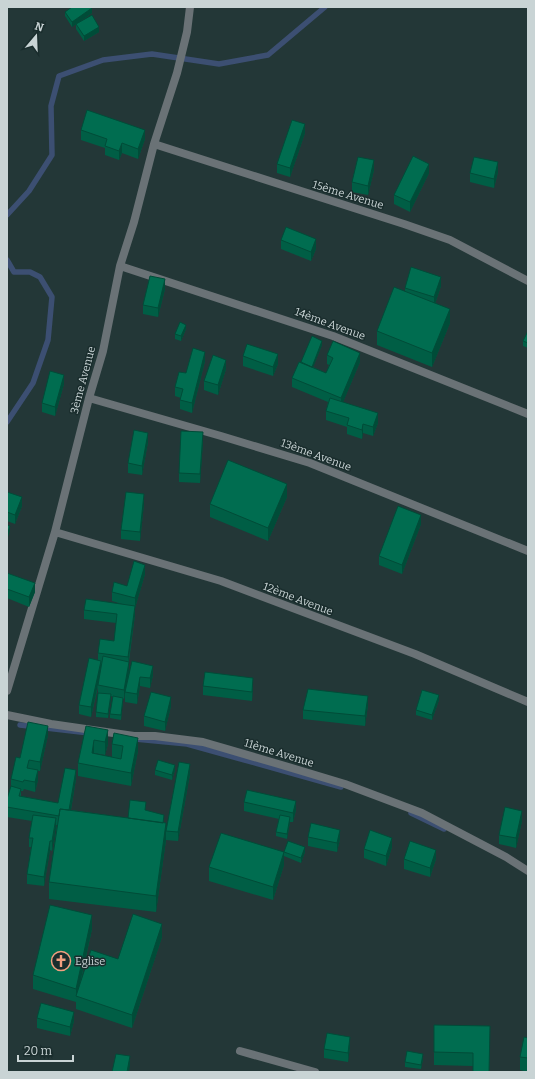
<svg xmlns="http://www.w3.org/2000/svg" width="535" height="1079" font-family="Bitter,serif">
	<rect width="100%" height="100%" fill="#233737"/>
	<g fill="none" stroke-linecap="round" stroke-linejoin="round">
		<path stroke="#3c4f72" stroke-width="5.5" d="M7,215L29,191L52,155L51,106L59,76L103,60L152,54L219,64L268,55L325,7
			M7,260L14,272H30L40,277L52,297L48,340L33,383L7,422
			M20,725L89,733
			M135,739L187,744L341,787
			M411,813L444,829"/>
		<path stroke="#6a7276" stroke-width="8" d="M154,144L404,224L450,240L528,281
			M120,266L333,336L528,414
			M89,398L221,436L310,463L528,551
			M55,532L221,581L415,654L528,702
			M7,691L55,532L89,398L103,351L120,266L134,222L154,144L177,73L187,32L190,7
			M7,715L51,724L134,736H155L203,742L275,763L345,784L422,813L506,857L528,871
			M240,1051L315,1072"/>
	</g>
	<path fill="#005e45" d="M65,12L92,13L72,27L65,16Z
		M76,24L99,32L84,41L76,29Z
		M81,130L145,139L138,159L122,153L119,160L105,155V148L81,140Z
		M305,133L290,177L277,173V164Z
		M374,170L368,195L352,192V182Z
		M498,172L494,188L470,182V173Z
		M429,173L410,212L394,204V195Z
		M281,240L316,249L311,261L281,249Z
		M441,286L435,304L450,323L432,367L377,345V331L405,292V288Z
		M165,289L158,317L143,314V305Z
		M186,329L181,341L175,339V334Z
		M528,331V348L523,346V341Z
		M322,345L313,367L326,373L329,365L327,364V355L360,362L343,402L378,423L373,436L363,433L362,439L347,434V427L326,420V411L328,402L292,387V378L301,362Z
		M243,356L278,364L273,376L243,366Z
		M205,361L192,413L180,409V400L181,398L175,396V387L186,373Z
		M226,369L218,395L204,390V381Z
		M64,384L55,416L42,412V403Z
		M203,441L200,483L179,482V473Z
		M148,442L142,475L128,473V463Z
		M7,492L22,506L15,524L7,521Z
		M287,497L268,541L210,517V504Z
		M144,504L140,541L121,539V530Z
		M421,524L402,574L379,565V556Z
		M7,573L35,592L29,607L7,598Z
		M145,574L135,608V615L129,661V671L124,699H123L121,720L110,718V714L113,697L111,696L108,718L96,717V712L98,694V687L91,717L79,714V705L98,660V653L114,641L116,623L84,619V610L122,604L112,601V592L127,586Z
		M132,661L153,675L150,688L140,686L137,704L125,702V692Z
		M203,686L253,687L252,701L203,695Z
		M439,700L432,720L416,715V710Z
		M368,705L365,726L303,719V710Z
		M171,706L165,731L144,726V716Z
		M86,726L108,744L105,755L94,753V754L112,757V744L114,733L138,751L131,786L78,776V763Z
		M48,735L40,771H38V780L35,792L24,789L23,791H21V796L58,803L76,779L71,810L128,818L146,811L164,823L166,840L156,912L49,899V882L57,825H56L52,851L50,850L44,886L27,884V874L31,847H29V838L32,821L7,817V799L11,787V779L20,758Z
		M155,770H175L172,780L155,775Z
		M190,774L178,841L166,840V831Z
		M244,802L296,810L293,822H290L287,839L276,836V832L279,819L244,811Z
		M522,821L516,848L499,844V835Z
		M308,837L340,839L337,852L308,846Z
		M392,847L386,866L364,858V849Z
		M284,852H305L301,863L284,856V865L273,900L209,881V867Z
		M404,859H436L430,877L404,869Z
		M92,929L81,981L118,959L162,937L132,1028L76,1009V1002L33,989V975Z
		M37,1018L74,1021L70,1036L37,1028Z
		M434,1025L490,1026L473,1066L434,1065Z
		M528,1038V1072L520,1070V1057Z
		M350,1047L348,1062L324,1058V1049Z
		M423,1059L421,1069L405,1067V1062Z"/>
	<path fill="#004c38" d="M92,8V13L72,27V22Z
		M99,27V32L84,41V36Z
		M305,124V133L290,177V168Z
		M145,130V139L138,159V149Z
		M122,143V153L119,160V151Z
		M374,160V170L368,195V186Z
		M498,162V172L494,188V179Z
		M429,164V173L410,212V202Z
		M316,239V249L311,261V252Z
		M441,277V286L434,307V297Z
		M165,279V289L158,317V308Z
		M450,309V323L432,367V353Z
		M186,325V329L181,341V336Z
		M322,341V345L310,375V370Z
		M205,352V361L192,413V403Z
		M360,353V362L341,407V398Z
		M278,354V364L273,376V367Z
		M226,360V369L218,395V385Z
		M64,375V384L55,416V407Z
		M378,413V423L373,436V427Z
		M363,424V433L362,439V430Z
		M203,432V441L200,483V474Z
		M148,433V442L142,475V466Z
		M287,484V497L268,541V528Z
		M144,494V504L140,541V532Z
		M22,497V506L15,524V515Z
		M421,515V524L402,574V565Z
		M10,526V531L7,540V535Z
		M145,565V574L135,608V598Z
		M35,583V592L29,607V597Z
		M135,606V615L128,663L129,662V671L124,699V690L128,666V657Z
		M101,661V670L91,717V707Z
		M153,666V675L150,688V678Z
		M140,677V686L137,704V694Z
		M253,678V687L252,701V692Z
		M111,694V699L108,718V714Z
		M439,695V700L432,720V715Z
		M368,696V705L365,726V716Z
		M171,697V706L165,731V722Z
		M123,698V702L121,720V715Z
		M48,726V735L40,771V762Z
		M108,730V744L105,755V742Z
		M138,738V751L131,786V773Z
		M94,740V753L92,767V753Z
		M190,764V774L178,841V832Z
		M175,765V770L172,780V775Z
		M38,770V780L35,792V782Z
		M76,770V779L68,827V818Z
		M296,801V810L293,822V813Z
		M522,811V821L516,848V838Z
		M290,817V822L287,839V834Z
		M56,818V828L52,851V841Z
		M166,823V840L156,912V896Z
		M340,830V839L337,852V843Z
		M392,838V847L386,866V856Z
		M50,841V850L44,886V877Z
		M305,847V852L301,863V858Z
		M436,850V859L430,877V868Z
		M284,852V865L273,900V887Z
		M92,915V929L77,997L76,996V989Z
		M162,924V937L132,1028V1015Z
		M74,1012V1021L70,1036V1027Z
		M350,1037V1047L348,1062V1053Z
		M423,1054V1059L421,1069V1065Z
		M130,1056V1065L129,1072H127Z"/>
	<path fill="#006d50" stroke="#004c38" d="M72,7H92V8L72,22L65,12Z
		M92,15L99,27L84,36L76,24Z
		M87,110L145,130L138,149L122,143L119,151L105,146L107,139L81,130Z
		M292,120L305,124L290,168L277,164Z
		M413,156L429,164L410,202L394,195Z
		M358,157L374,160L368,186L352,182Z
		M474,157L498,162L494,179L470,173Z
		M286,227L316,239L311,252L281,240Z
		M411,267L441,277L434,297L405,288Z
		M150,276L165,279L158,308L143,305Z
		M394,287L450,309L432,353L377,331Z
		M180,322L186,325L181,336L175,334Z
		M528,331V343L523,341Z
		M312,336L322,341L312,367L301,362Z
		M333,341L360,353L341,398L292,378L299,362L326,373L333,358L327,355Z
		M247,344L278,354L273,367L243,356Z
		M193,348L205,352L192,403L180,400L183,389L175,387L179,372L186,373Z
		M213,355L226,360L218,385L204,381Z
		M50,371L64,375L55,407L42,403Z
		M330,398L378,413L373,427L363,424L362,430L347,425L349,418L326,411Z
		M134,430L148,433L142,466L128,463Z
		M181,431L203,432L200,474L179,473Z
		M228,460L287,484L268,528L210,504Z
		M7,492L22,497L15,515L7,512Z
		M126,492L144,494L140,532L121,530Z
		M398,506L421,515L402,565L379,556Z
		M7,525L10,526L7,535Z
		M134,561L145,565L135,598L112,592L114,582L127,586Z
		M7,573L35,583L29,597L7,589Z
		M86,599L135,606L128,657L98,653L100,639L114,641L117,614L84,610Z
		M103,656L129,662L124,690L98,685Z
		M89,658L101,661L91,707L79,705Z
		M132,661L153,666L150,678L140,677L137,694L125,692Z
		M205,672L253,678L252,692L203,686Z
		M308,689L368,696L365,716L303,710Z
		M422,690L439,695L432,715L416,710Z
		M151,692L171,697L165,722L144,716Z
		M98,693L111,694L108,714L96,712Z
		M113,696L123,698L121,715L110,714Z
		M28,722L48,726L40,762L29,760L27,768L38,770L35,782L24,780L23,782L11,779L16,757L20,758Z
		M86,726L108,730L105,742L94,740L92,753L121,759L123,746L112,744L114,733L138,738L131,773L78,763Z
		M158,760L175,765L172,775L155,770Z
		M179,762L190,764L178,832L166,831Z
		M65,768L76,770L69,810L60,809L59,816L7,807V799L11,786L21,789L19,796L58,803Z
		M247,790L296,801L293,813L244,802Z
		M130,800L146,802L145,810L164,815L163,823L128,818Z
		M505,807L522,811L516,838L499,835Z
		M60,809L166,823L156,896L49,882Z
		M33,815L56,818L52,841H50L44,877L27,874L33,838H29Z
		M280,815L290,817L287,834L276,832Z
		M311,823L340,830L337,843L308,837Z
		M370,830L392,838L386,856L364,849Z
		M221,833L284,852L273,887L209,867Z
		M288,841L305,847L301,858L284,852Z
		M410,841L436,850L430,868L404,859Z
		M50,905L92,915L76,989L33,975Z
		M133,914L162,924L132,1015L76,996L91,950L118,959Z
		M41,1003L74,1012L70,1027L37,1018Z
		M434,1025L490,1026L489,1072H473V1053L434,1052Z
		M327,1033L350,1037L348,1053L324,1049Z
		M524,1037L528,1038V1058L520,1057Z
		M407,1051L423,1054L421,1065L405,1062Z
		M116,1054L130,1056L127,1072H112Z"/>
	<defs>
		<g id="church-ring" transform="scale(1)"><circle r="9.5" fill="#1a2d2d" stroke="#f2a080" stroke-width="1.5"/><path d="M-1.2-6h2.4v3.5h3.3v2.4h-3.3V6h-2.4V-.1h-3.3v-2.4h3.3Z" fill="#f2a080"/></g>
	</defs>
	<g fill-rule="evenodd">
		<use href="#church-ring" x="61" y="961"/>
	</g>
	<g text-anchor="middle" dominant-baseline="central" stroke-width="3" stroke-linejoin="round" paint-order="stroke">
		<g font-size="11" fill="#c9d4d5" stroke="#1a2d2d">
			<text transform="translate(348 195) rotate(17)">15ème Avenue</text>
			<text transform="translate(330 324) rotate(20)">14ème Avenue</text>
			<text transform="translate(83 380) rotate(-75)">3ème Avenue</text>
			<text transform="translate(316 455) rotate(20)">13ème Avenue</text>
			<text transform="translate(298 599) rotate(21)">12ème Avenue</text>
			<text transform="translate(279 753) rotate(17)">11ème Avenue</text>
		</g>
		<g font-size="11" fill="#c9d4d5" stroke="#1a2d2d" text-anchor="start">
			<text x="75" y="961">Eglise</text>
		</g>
	</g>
	<rect width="535" height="1079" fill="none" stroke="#c9d4d5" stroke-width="16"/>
	<g transform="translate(36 36) rotate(19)" stroke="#1a2d2d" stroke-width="3" paint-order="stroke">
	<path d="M0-3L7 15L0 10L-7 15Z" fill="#c9d4d5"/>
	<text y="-6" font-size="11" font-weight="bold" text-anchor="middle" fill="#c9d4d5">N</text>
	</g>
	<path d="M18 1055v6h55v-6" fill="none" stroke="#c9d4d5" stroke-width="2"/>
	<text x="24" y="1055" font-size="12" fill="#c9d4d5" stroke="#1a2d2d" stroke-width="3" paint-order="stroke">20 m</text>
</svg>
